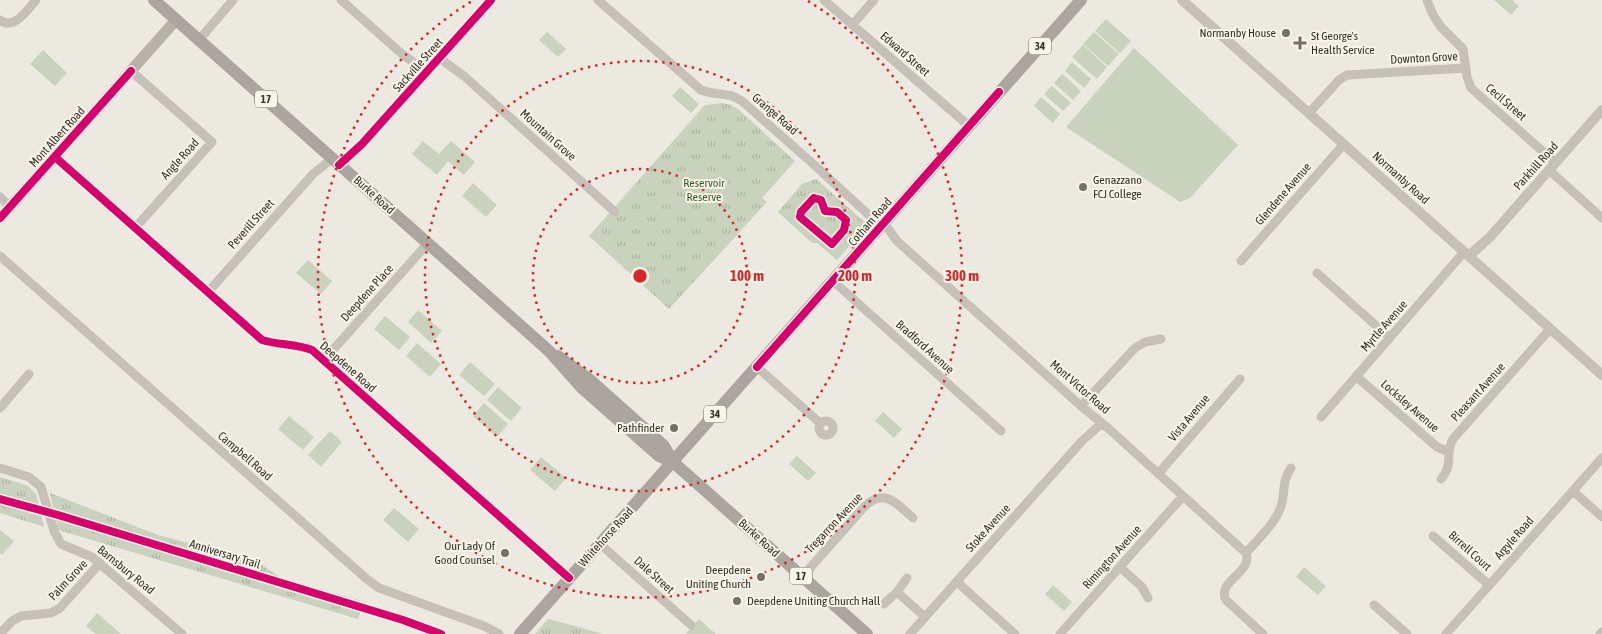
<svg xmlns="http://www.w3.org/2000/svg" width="1602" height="634" font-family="'Asap Condensed',sans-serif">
	<defs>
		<pattern id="park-tufts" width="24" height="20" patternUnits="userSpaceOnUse" patternTransform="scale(1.25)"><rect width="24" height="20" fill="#c8d2bc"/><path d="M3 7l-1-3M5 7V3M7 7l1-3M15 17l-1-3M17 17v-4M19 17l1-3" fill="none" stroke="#acb5a2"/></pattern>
	</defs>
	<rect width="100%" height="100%" fill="#ece9e1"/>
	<path fill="#c8d2bc" d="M1494,0H1512L1519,6L1511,15Z
		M1106,19L1131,41L1120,53L1095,31Z
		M547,32L566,49L558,57L539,40Z
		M1094,32L1119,54L1108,66L1083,44Z
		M1083,45L1107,67L1097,79L1072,57Z
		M1134,48L1238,145L1190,198L1180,202L1066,127Z
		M43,50L67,73L55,86L30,64Z
		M1072,62L1091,79L1084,88L1065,71Z
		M1062,74L1081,91L1073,100L1054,83Z
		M1052,86L1071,103L1063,111L1044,94Z
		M680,87L699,104L691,113L672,96Z
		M1041,97L1060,114L1053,123L1034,106Z
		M423,141L439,154L451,141L475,162L464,175L448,161L437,175L412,154Z
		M473,183L497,205L486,217L462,196Z
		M308,260L332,281L321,294L296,273Z
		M418,310L442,331L431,343L408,322Z
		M385,316L410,337L399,350L374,329Z
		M417,343L441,364L430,377L406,356Z
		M470,362L495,384L484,396L459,375Z
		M498,387L522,408L511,421L487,400Z
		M484,403L508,424L497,437L473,416Z
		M883,412L902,429L894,438L875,421Z
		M289,416L314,437L303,450L278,429Z
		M330,431L342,442L321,467L308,455Z
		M797,456L816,473L808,481L789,464Z
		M541,457L566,478L555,491L530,470Z
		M394,508L419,529L408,542L383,520Z
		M0,530L14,541L2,555L0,553Z
		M1304,567L1326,586L1318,595L1296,577Z
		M1053,585L1072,602L1064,611L1045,594Z
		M97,613L121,634H95L86,626Z
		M699,619L716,634H686Z"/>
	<path fill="url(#park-tufts)" d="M723,103L731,105L738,109L795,161L762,198L767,202L669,309L589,236L705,105Z
		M816,179L868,225L837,260L817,243H812L778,212L802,184Z
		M0,477L28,486L36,494L44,527L0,513Z
		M50,493L158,535L255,560L280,577L365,602L358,619L58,530Z
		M548,619H549L604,634H535Z"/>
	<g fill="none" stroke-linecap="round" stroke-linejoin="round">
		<path stroke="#c5c1b9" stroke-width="9" d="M341,0L402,54L427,72
			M598,0L701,90C716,96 727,91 742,101L811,162L881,226
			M824,0L969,126
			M1427,0L1433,15L1441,27L1463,49L1467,77L1471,88L1556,163
			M0,20C14,31 27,10 36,0
			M852,25L874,0
			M199,40L233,0
			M439,58L464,76L615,212
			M131,71L212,142L135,228
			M1309,113L1339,80L1347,75L1466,68
			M55,157L262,340C279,345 296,344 312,350L569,578
			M1549,170L1602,218
			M0,197L10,207
			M884,223L897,241L1081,406L1109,429L1246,553
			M0,256L368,580L379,588L484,626L499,634
			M1241,261L1344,144
			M1317,273L1390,338
			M833,281L1001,431
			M208,292L314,173L332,159
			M324,360L428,243
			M757,367L820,423
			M1356,376L1437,447L1449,452
			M1081,406L1135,348L1145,342L1161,339
			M0,408L29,374
			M1321,417L1464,252
			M819 428a7 7 0 1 1 14 0a7 7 0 1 1-14 0Z
			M0,468L29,477L41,487L54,531L61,544L92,557L182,634
			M1158,474L1240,379
			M1441,479C1455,462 1444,454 1453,439L1550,329
			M1573,491L1602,517
			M1433,536L1489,585
			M600,544L691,625
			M1246,553C1253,573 1216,581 1226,600L1263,634
			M1246,553C1257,540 1274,525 1280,509C1286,495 1281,481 1291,468
			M1120,567L1142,587L1148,598
			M802,577L864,507C884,487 896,503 913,518
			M957,582L1015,634
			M897,592L925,617
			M884,604L897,592L907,578
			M1374,605L1407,634
			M0,634L12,621L21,616L51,613L60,608L100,563
			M910,634L1082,441L1102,423
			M1060,634L1183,496
			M1446,634L1602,458
			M1600,634L1602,632"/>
		<path stroke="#c5c1b9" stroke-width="10" d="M1182,0L1602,375
			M339,165L362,144L491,0
			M1469,256L1490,237L1602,110"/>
		<path stroke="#b6b2aa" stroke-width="11" d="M0,218L176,20"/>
		<path stroke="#aaa69f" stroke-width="12" d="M154,0L549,351L582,388L659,456L673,462L867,634
			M558,356L589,379L664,446L673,462
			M520,634L1081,0"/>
		<path stroke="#acaaa4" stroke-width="1" d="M151,0L628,422
			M518,634L1079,0"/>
		<g stroke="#f9f5e8" stroke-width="11">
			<path id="cycleway" d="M55,157L262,340C279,345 296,344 312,350L569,578
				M339,165L362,144L491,0
				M814,198L821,200L825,211L837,212L846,220L844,230L832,244L800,217L801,212Z
				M0,218L131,71
				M757,367L999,92
				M0,499L58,515L403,620L441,634"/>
		</g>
		<use href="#cycleway" stroke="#d6006c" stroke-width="8"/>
	</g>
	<g fill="none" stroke="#d62828" stroke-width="2.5" stroke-dasharray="2.5 5">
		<circle cx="640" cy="276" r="107"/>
		<circle cx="640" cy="276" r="215"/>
		<path d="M808 1A322 322 0 1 1 472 1"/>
	</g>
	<g fill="#757169" stroke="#f9f5e8" stroke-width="2">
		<circle cx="1286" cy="33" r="5"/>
		<path d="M1297.5 35.5h5v5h5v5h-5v5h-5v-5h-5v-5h5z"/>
		<circle cx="1083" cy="187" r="5"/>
		<circle cx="674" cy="428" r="5"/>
		<circle cx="505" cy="553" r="5"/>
		<circle cx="761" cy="577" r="5"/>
		<circle cx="737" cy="601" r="5"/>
	</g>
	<g text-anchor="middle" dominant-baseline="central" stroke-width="4" stroke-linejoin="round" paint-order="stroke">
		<g fill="#f9f5e8" stroke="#706b62" stroke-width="1">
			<rect x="1029" y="37.5" width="22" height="17" rx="4"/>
			<rect x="255" y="90.5" width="22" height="17" rx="4"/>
			<rect x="704" y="405.5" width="22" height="17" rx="4"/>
			<rect x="790" y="567.5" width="22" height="17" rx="4"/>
		</g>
		<g font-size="11" font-weight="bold" fill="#353028">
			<text x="1040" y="46">34</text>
			<text x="266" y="99">17</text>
			<text x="715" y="414">34</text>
			<text x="801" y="576">17</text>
		</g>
		<g font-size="12" fill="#353028" stroke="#f9f5e8" text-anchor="end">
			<text x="1276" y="33">Normanby House</text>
			<text x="1311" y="36" text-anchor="start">St George's<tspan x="1311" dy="14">Health Service</tspan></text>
			<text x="1093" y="180" text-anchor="start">Genazzano<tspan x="1093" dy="14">FCJ College</tspan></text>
			<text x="664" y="428">Pathfinder</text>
			<text x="495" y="546">Our Lady Of<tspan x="495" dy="14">Good Counsel</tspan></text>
			<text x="751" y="570">Deepdene<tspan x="751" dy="14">Uniting Church</tspan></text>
			<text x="747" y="601" text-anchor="start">Deepdene Uniting Church Hall</text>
		</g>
		<g font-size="12" fill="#353028" stroke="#f9f5e8">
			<text transform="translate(905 54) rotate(41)">Edward Street</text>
			<text transform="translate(1424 58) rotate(-3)">Downton Grove</text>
			<text transform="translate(418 65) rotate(-48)">Sackville Street</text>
			<text transform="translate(1506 102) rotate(41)">Cecil Street</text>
			<text transform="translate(775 114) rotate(41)">Grange Road</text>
			<text transform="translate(548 135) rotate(42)">Mountain Grove</text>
			<text transform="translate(57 137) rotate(-48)">Mont Albert Road</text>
			<text transform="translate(180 159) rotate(-48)">Angle Road</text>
			<text transform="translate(1536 166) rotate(-48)">Parkhill Road</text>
			<text transform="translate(1401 178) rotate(42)">Normanby Road</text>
			<text transform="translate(1283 194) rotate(-49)">Glendene Avenue</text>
			<text transform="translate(374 195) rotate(42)">Burke Road</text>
			<text transform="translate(870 222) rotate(-49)">Cotham Road</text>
			<text transform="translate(251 224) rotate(-48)">Peverill Street</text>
			<text transform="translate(367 293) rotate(-48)">Deepdene Place</text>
			<text transform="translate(1384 326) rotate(-49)">Myrtle Avenue</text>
			<text transform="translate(925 347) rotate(42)">Bradford Avenue</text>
			<text transform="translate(348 367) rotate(41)">Deepdene Road</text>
			<text transform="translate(1080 387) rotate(41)">Mont Victor Road</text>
			<text transform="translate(1478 392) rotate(-48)">Pleasant Avenue</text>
			<text transform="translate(1410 406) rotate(41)">Locksley Avenue</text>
			<text transform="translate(1189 418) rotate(-50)">Vista Avenue</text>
			<text transform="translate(245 456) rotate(41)">Campbell Road</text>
			<text transform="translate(834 523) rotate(-47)">Tregarron Avenue</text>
			<text transform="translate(988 528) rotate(-48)">Stoke Avenue</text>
			<text transform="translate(606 537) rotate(-48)">Whitehorse Road</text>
			<text transform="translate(759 538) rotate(42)">Burke Road</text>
			<text transform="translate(1514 538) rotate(-49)">Argyle Road</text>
			<text transform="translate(1470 551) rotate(42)">Birrell Court</text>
			<text transform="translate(225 554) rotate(17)">Anniversary Trail</text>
			<text transform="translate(1112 557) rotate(-48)">Rimington Avenue</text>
			<text transform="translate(126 570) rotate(39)">Barnsbury Road</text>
			<text transform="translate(654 575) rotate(42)">Dale Street</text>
			<text transform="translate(68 580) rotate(-47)">Palm Grove</text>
		</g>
		<g font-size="12" fill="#3b522d" stroke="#f9f5e8">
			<text x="704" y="183">Reservoir<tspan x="704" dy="14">Reserve</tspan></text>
		</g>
	</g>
	<circle cx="640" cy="276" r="8" fill="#d62828" stroke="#f9f5e8" stroke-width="2.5"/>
	<g font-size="15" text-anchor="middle" font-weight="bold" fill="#d62828" stroke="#f9f5e8" stroke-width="4" stroke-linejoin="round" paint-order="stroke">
		<text x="747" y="281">100 m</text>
		<text x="855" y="281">200 m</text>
		<text x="962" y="281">300 m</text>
	</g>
</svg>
